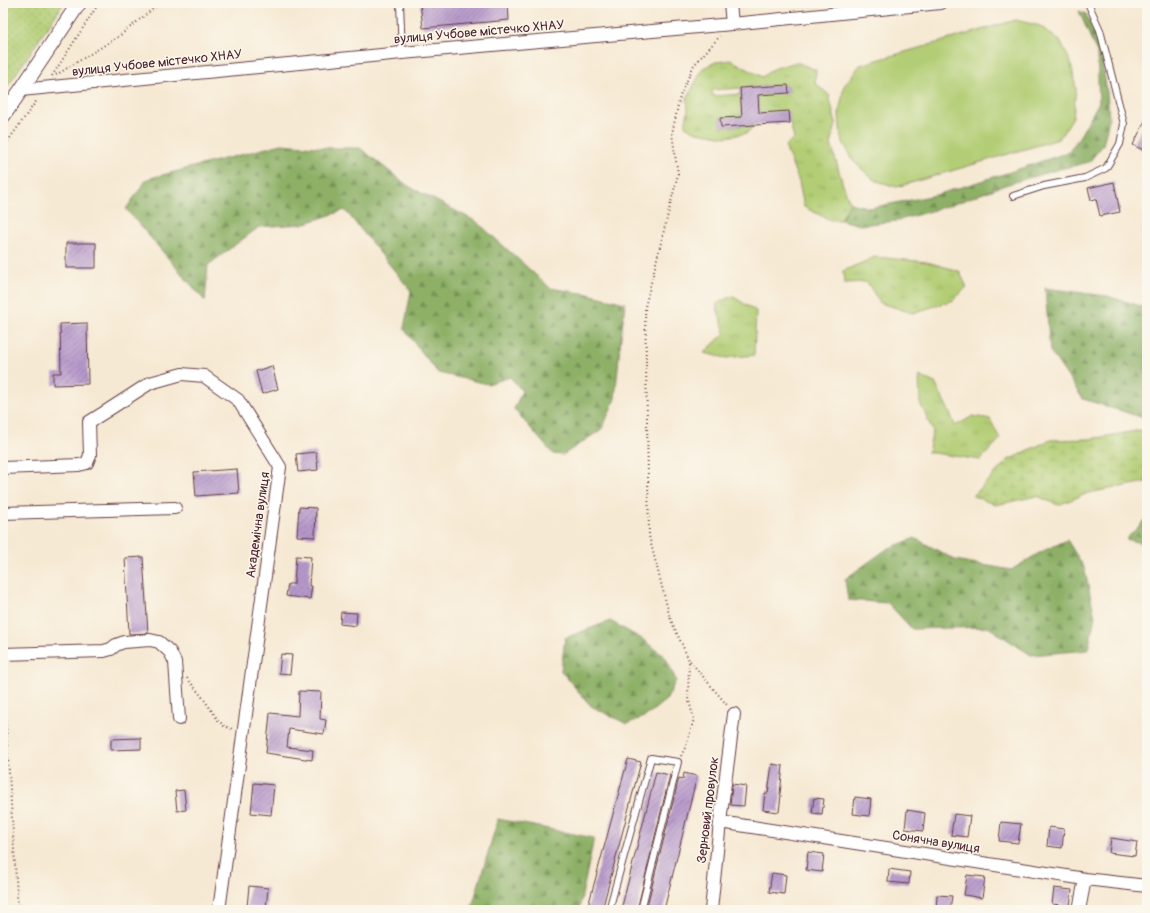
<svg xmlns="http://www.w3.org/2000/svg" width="1150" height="913" font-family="Pangolin,sans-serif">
	<defs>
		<pattern id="grass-tufts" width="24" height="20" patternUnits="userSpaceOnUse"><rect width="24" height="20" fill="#b2cd74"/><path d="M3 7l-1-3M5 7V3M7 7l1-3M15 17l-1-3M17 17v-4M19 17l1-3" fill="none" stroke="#9bb065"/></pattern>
		<pattern id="forest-firs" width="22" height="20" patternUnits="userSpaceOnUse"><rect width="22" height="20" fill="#8db066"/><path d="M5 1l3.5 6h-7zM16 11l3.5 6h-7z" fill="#758f54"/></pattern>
		<pattern id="wetland-marsh" width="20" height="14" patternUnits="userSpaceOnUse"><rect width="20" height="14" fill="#b2cd74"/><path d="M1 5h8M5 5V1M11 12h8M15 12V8" fill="none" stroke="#9bb065"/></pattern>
		<pattern id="park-dots" width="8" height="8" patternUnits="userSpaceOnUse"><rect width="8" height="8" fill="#b2cd74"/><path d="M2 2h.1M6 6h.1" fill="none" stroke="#9bb065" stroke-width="1.8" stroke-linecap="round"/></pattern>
		<pattern id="building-hatch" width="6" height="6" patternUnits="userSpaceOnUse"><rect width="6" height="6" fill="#b699cb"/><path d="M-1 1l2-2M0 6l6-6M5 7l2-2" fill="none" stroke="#967ca5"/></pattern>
	</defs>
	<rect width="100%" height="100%" fill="#fbf7ec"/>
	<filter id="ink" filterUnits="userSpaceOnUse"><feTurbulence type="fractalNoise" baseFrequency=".025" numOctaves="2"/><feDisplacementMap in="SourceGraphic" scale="8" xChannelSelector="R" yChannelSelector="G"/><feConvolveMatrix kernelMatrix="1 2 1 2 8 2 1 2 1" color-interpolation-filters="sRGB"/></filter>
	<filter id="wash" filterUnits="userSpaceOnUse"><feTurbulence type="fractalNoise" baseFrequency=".012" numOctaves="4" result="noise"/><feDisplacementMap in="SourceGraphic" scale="16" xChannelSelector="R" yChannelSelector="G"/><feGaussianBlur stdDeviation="0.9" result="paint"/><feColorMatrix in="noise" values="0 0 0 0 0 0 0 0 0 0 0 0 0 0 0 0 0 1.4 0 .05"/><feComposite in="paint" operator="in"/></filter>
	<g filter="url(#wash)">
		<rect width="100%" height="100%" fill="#f6e9d3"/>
		<path fill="url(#grass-tufts)" stroke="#7e7650" d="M731,60L762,77L773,69L796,62L816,70L815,83L829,95L836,124L831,144L843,185L850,203L841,220H830L804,207L799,182L785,146L794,138L790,123L759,113L758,95L789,92L788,85L712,90L713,96L741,94L742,117L720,118L721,127L754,125L747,133L726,137L696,132L685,126L688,111L687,98L703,68L716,62Z
			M875,257L927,262L959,271L967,287L954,300L913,313L880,303L867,282L844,283L843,271Z
			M732,296L756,311L754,355L726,358L704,353L725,333L716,304Z
			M919,376L935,383L950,413L955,426L973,416L990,419L1000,439L980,460L928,452L933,431L920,403Z"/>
		<path fill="url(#forest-firs)" stroke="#6c6848" d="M1079,11L1086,14L1100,49L1107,92L1109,119L1103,145L1089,162L1056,170L1005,185L951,205L896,221L860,225L841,220L850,203L870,208L936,195L1010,172L1069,152L1081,134L1099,102L1097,53Z
			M282,144L327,148H360L408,186L477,222L550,288L588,294L625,303L620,346L615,399L602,429L563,455L553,454L514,409L522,391L510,377L488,384L438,373L404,329L411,291L345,210L303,224L259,227L208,265L205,301L126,209L147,179Z
			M1045,288L1107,296L1147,308V419L1083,399L1050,351Z
			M1147,518V545L1126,539Z
			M915,538L955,560L1011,570L1041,552L1067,540L1084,567L1095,617L1088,650L1031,655L988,627L912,629L888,603L848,600L845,579L887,549Z
			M610,621L642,639L666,658L676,680L667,699L646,716L627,724L591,706L561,671L565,638Z
			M498,819L594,838L579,910H471Z"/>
		<path fill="url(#wetland-marsh)" stroke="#7e7650" d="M1147,429V482L1088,493L1058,505L1037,496L996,505L973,496L1008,460L1050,440L1090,439Z"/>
		<path fill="url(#park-dots)" stroke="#7e7650" d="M3,3H64L3,93Z"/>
		<path fill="#b2cd74" stroke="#7e7650" d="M1016,20L1040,26L1060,41L1071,63L1076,89L1073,117L1059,139L897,187L874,180L855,163L841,139L839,114L844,86L860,65Z"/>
		<g id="blocks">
			<path fill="url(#building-hatch)" d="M420,3H508L509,20L423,28Z
				M788,85L789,93L758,95L759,113L789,111L790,123L721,127L720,118L742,117L740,88Z
				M1147,117V152L1133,145Z
				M1114,182L1120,212L1100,216L1096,199L1091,200L1088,188Z
				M66,243H96V268H66Z
				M87,323L88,384L53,385V373H61L60,324Z
				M272,366L278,389L262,394L256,371Z
				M316,452L318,470L298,472L296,454Z
				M237,469L239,493L196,496L194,472Z
				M299,507L316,508L315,537L297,536Z
				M296,556L311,557L309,586H312L310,599L286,596L288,584H294Z
				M143,557L148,633L129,634L125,558Z
				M341,612L357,613L356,626L340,624Z
				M281,654L292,655L290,674L279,673Z
				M299,691L321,692L320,719L326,720L324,734L289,729L287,747L313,750L312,760L266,753L270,713L298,716Z
				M141,738V749L111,750V739Z
				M628,759L641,762L602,910H587Z
				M772,764L783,766L780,794L781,795L779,812L763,810L765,793H768Z
				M656,772L670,775L637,910H621Z
				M684,773L697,776L664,910H646L679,778L683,779Z
				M254,783L274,785L271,815L251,813Z
				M732,784L746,786L744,806L730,805Z
				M184,790L186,810L177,811L175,791Z
				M855,797L871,799L869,816L853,814Z
				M814,798L824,799L822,814L812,813Z
				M907,810L925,813L923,831L905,829Z
				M954,814L970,816L967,837L951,835Z
				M1001,822L1021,824L1018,843L999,841Z
				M1049,827L1064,829L1062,848L1047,846Z
				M1111,838L1137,842L1135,856L1109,853Z
				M808,852L824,854L822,872L806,870Z
				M889,869L910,872L909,884L888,882Z
				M772,873L786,875L784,894L769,892Z
				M967,875L985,877L982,898L964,895Z
				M249,886L268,888L266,909L247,907Z
				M1054,888L1072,890L1070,906L1052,904Z
				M937,895L952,896L950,910H936Z"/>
		</g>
	</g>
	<g filter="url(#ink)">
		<use href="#blocks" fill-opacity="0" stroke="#643d44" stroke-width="1"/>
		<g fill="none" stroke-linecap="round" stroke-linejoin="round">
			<g stroke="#643d44" stroke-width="8">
				<path id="service" d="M400,3L402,53
					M1013,196L1044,186L1085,178L1106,168L1120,144L1124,124L1100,30L1088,3
					M609,910L651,758L678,762L641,910"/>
			</g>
			<g stroke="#643d44" stroke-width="14">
				<path id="minor" d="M730,3L732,24
					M21,90L402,53L732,24L940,3
					M3,468L79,465L87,463L90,455L89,422L105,412L150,383L182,374L204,376L238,400L280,467L219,910
					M3,513L175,508
					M3,654L104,651L111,649L116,645L124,642L150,640L159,642L170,652L175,662L179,719
					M720,822L1085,879L1147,886
					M711,910L720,822L734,714
					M1079,910L1085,879"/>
			</g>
			<g stroke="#643d44" stroke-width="16">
				<path id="tertiary" d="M3,116L21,90L79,3"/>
			</g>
			<path stroke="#643d44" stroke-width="2" stroke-dasharray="1 3" stroke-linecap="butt" d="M56,75L118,37L160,3
				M52,76L99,3
				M3,148L37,100
				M690,661L727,705
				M187,678L203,698L218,720L224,726L232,729
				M3,681L18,910
				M681,756L686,746L694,719L688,698L689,660L670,618L649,536L645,307L678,174L672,134L680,96L694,65L720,36"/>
			<use href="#service" stroke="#fff" stroke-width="6"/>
			<use href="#minor" stroke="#fff" stroke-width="12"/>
			<use href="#tertiary" stroke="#fff" stroke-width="14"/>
		</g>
	</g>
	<g text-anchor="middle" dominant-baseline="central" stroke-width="3" stroke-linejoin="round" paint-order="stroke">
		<g font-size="13" fill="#4a1f2b" stroke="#fbf7ec">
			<text transform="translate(479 32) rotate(-5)">вулиця Учбове містечко ХНАУ</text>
			<text transform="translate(157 63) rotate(-6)">вулиця Учбове містечко ХНАУ</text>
			<text transform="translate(258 525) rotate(-82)">Академічна вулиця</text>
			<text transform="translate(708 810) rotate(-83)">Зерновий провулок</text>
			<text transform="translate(936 842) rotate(9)">Сонячна вулиця</text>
		</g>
	</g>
	<rect width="1150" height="913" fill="none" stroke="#fbf7ec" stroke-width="16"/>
</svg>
